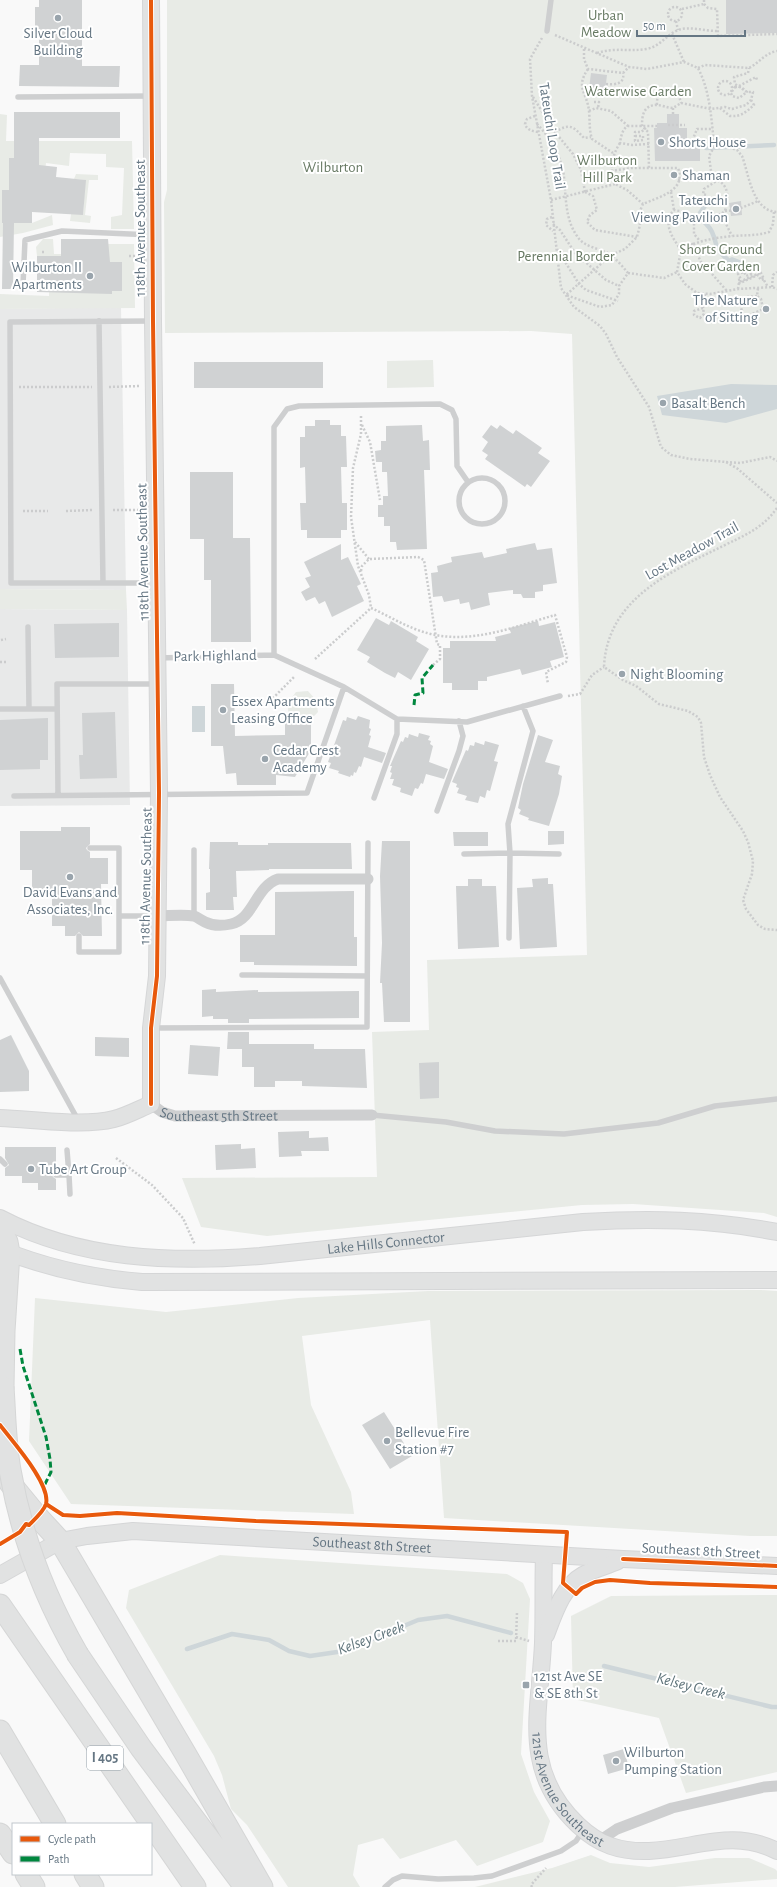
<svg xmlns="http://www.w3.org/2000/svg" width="777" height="1887" font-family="'Alegreya Sans',sans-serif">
	<rect width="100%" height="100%" fill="#f9f9f9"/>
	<path fill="#e8e9e9" d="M121,307L126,590L0,589V309Z
		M0,609L127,610L130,805L0,806Z"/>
	<path fill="#e8ebe6" d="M167,0H777V1217L764,1213L633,1204L582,1205L267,1236L201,1227L182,1178L377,1177L372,1032L429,1030L427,960L587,955L572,334L531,331L165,333L164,202L167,190Z
		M0,114L7,115L6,141H132L134,229H111V217L122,215L124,168L106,167V154L70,153L69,166L46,163L45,171L39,170L38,158H9V190L2,191V222L32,223L52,215L53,225L23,233L0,237Z
		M76,174L98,175V180H89L85,215L91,216L90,223L70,221L71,214H83L85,180L74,179Z
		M43,239H53L54,254H108V244H134L135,308L0,309V294L49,296L50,256H37L36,247Z
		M433,360L434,387L387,388V361Z
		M0,589L126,590L127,610L0,609Z
		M308,691L316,700L318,712L308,722H292C285,710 288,702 296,692Z
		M761,1290L777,1291V1536H750L444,1518L430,1320L302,1336L311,1405L351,1492L354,1514L71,1504L29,1441L35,1298L166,1312L298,1298L428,1291Z
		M220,1555L507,1574L523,1583L530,1599L521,1754L534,1792L550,1821L543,1842L477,1866L456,1840L400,1859L383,1838L358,1845L353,1875L360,1887H288L247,1825L231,1809L222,1775L214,1756L126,1608L129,1590Z
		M777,1595V1772L686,1793L659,1718L573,1699L571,1616L611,1596Z
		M591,1855L610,1863L649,1867L715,1858H749L775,1869L777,1871V1879L675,1887H475L552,1868Z"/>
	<path fill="#ced6d9" d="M732,257L745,262L749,269L741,273L728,272C724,266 724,260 732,257Z
		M731,384L777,385V409L726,423L662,415L657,396Z
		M192,706H205V732H192Z"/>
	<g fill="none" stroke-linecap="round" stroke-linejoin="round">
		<path stroke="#ced6d9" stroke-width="4.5" d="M706,148L774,145
			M709,200L700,213C702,224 708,223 712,232C719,247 712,246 727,259
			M187,1649L232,1634L269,1640L289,1651L310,1656L344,1651L418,1620L447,1616L511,1633
			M604,1666L772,1707H777"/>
	</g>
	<path fill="#d0d2d3" d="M39,0H82V66H120L119,87L19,86L20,65H39V29H35V7H39Z
		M726,0H777V33L726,34Z
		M591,73L607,75L605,91L589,89Z
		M14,112H120V138H39V165L57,167L56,177L86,180L83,215L32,212V223H14L13,289H2L3,223H2V190H9V158H14Z
		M667,114H679V128H687V147H700V161H655L654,128H657V123H667Z
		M741,201L742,215L731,216L729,203Z
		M61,239H108L110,262H122V291H112V294L37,292V256H61Z
		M194,362H323V388H194Z
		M315,420H330V425H341V436H346L347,467H341L342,503H347V530H341V538H307V530H301L300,503H306L305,467L300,468V437H305V426H315Z
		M422,425L423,441L429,440L430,470H424L427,549L397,550L396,542H390V526H384V517H378V505H383V496H388L387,472H382V462H376L375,451L381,450V441H386V426Z
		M491,425L497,429L500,425L513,434L516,430L542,448L538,453L550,461L531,487L527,484L525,487L485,459L488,455L482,451L488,442L482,437Z
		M190,472H233V538H250L251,642H211V580H204V539H190Z
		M535,543L537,550L552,548L557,583L543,585V591L535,592V598H523L521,594H513V590L488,593L490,605L471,610L469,602L460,604L459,599L444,602L442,596L433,597L431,573L438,572L437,566L452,562L451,557L482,552L484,558L507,553L506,549Z
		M341,544V560L348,557L361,584L357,586L364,601L332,617L325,601L319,604L315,597L306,601L301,592L310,587L305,578L311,576L304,562Z
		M376,618L389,625L391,621L418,637L416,641L429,649L411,680L398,672L395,678L385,673L367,662L370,657L357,650Z
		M538,621L539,626L555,622L564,657L550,661L552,667L522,675L520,669L487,677V681H478V690H452V683H443V648H450V641H496L495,637L511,633L509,628Z
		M119,623V657L55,658L54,624Z
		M211,684H234L235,736L285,735V723H311V750L295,777L276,775V785H237L236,773L226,774L223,746H211Z
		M115,712L117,778L80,779L79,755H83L82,713Z
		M358,716L370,720L369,728L371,729L369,735L371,736L368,747L386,753L382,763L364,757L361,767L359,766L356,773L354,772L353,776L351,775L350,777L338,773L339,771L329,768L331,763L328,762L343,720L346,721L347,717L356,720Z
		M48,718V760H40V769L0,770V720Z
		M419,733L430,736L428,740L431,741L430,744L433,746L429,762L448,769L444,779L426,774L423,784L421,783L418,789L415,788L412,796L400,792L401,788L392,785L394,779H390L392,773L390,772L392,766H390L401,741L403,742L405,737L408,738L409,734L418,737Z
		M538,735L553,740L545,762L560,766L558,774L562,776L559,794L549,826L528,820L529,818L519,814L521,810L518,808L523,784Z
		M485,741L499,745L494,761L498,762L490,791L487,790L485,798L480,796L478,803L465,800L467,796L457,793L459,788L456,787L457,784L452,782L466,750L468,751L470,745L474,746L475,742L484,745Z
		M61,827H90V844L86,848L87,850L90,852V858H108V884H101L102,936H83L79,932L75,936H65V926H52V894L32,895V870H20V831H61Z
		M548,831H564V844L548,845Z
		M453,832H488V846H454Z
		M382,841H410V1022H384L382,983H380L382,943L380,876Z
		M210,842H238V845H268V843H351L352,869H269V870L236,871L237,897H233L234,910H206V893L210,892V869H209Z
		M548,878V884H553L557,947L520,949L517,888L533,887L532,879Z
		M468,879H482V886H496L499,947L458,949L456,886H468Z
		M354,891V937H357V966L254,965V962H240V935H275V892Z
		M216,989V992L258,990V992L359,991V1018L249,1019V1023H228V1019H213V1016L202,1017V990Z
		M228,1032H249V1044H314V1049H365L367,1088L302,1086V1081H275V1087H254V1067H242V1049H227Z
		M11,1035L29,1071V1091L0,1092V1040Z
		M95,1037L129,1038V1057L95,1056Z
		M190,1045L220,1047L218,1076L188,1074Z
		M439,1062V1098L420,1099L419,1063Z
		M309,1131V1138L328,1137L329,1151H301L302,1156L279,1157L278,1132Z
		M241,1144V1149L255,1148L256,1168L216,1170L215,1145Z
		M5,1147H56V1171L52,1175L53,1177L56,1179V1190H38V1183H22V1176H5V1168L9,1165L5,1158Z
		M384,1412L412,1456L390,1469L362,1425Z
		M624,1749L629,1768L608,1774L603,1755Z"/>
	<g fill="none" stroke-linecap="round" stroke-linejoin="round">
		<g stroke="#d5d6d7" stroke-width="18">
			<g id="secondary">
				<path d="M0,1118C33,1119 82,1127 114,1119C126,1116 139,1109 151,1104V1028L157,976L159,793L153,321L151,0"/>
				<path id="s2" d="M0,1218C80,1260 172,1263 260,1256L583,1222C650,1218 710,1219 777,1232"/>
				<path d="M0,1249C46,1268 93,1278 142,1282L777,1280"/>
				<path id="s3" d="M544,1555C543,1584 544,1613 543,1643C540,1712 520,1770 578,1825C599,1845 620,1852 649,1851C695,1849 732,1828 777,1851"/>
				<path id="s4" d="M0,1575L60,1541L87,1536L133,1531L623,1559L777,1566"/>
				<path d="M546,1635C554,1614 563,1586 583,1575C594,1569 607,1566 618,1561"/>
			</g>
		</g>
		<g stroke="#d5d6d6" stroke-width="23">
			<path id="highway" d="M0,1228L7,1242L9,1253L4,1331L3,1387
				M10,1483L37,1516L60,1541L185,1753L262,1887
				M0,1605L195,1887
				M78,1655L141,1748L245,1887
				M0,1731L55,1824
				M0,1834L13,1853
				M26,1874L34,1887
				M85,1874L93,1887"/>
		</g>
		<path stroke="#cbcccd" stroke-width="2.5" stroke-dasharray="2 2" stroke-linecap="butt" d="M704,0V4L708,8L717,9L718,36L777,34
			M668 14a7 7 0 1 1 14 0a7 7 0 1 1-14 0Z
			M682,9L704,4
			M676,21L678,30
			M672,34L684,62
			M555,35L629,67L647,69L684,62L698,68C710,91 711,117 714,142V147L709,156L712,178
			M542,38L530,59L532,96L551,200L561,288L574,307L600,326L606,334L617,357L649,407L661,447L671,455L690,459L726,462L738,469L777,503
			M584,49V59L588,69L623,73L629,67
			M597,53C616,47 629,52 646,49C660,47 666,35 678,30C689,26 705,31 717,31
			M698,68L705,65L749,68C759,63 765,53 777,51
			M588,69C575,88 587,92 589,111C590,121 589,130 592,139L613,153
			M718 88a7 7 0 1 1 14 0a7 7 0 1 1-14 0Z
			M606,84C615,85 625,84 623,73
			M739,86L756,77L757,80
			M735,87H741L747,92L739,98L732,96L731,93Z
			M533,97L555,132L573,154L581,170L585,192
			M594,102H599L598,108
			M681,103L711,109L725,107L732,109L746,105L751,100L753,92H747L735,84L734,77L748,73L749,68
			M657,105C656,94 663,91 673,90L679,96L681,103
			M673,108V114
			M720,108L730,116C741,117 746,112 754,105L751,100
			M589,111L596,108L611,111L628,126
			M535,116L527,119L525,124C527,130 532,131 538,132
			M537,124C550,137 562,158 564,177C566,197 565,219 577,236C584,248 601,248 611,255C617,260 623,267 628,273L619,286V294L612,305L600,307L566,295L611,255L625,249L637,237L640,225L639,213L643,204C658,197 687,191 678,168H649L648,132L642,126C642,116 643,105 657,105C662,105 667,108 673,108L681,103
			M668,125H685
			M555,132C570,123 573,126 584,138L591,137
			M635,136H643V140L635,141V132H641L646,128
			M714,142L737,150L742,156C749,174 752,211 777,212
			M620,143C611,157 610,169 615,184L627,190L643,204
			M649,144L632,145L620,143C621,137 622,129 628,126H657
			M687,144H691L697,129H713
			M611,171L631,168H649
			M678,180C704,178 736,171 725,211L721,214L694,218
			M585,192L593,196L597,210L590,215L587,222L595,230L637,237
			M671,192L674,210
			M706,195L703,194L704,189L718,180
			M551,200L615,184
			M725,211L736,210L758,201
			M774,212L773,224L769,232C756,236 745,235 732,236C713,238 697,241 681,250L677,272L685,284L697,293L710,294L738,289L772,287L777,289
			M721,214L732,236
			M552,217L547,219L546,225L553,231
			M553,224L560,230L575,253L606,280L619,286
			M692,243L702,264
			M557,249L579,284L586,290L618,301
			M681,250C672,237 662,223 674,210L685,212L694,218V234L699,240
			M42,252H46
			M129,256H137
			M757,265L764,279L761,280L758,275L740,283L738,280L741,279L738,274L744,272L746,276L751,274L748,269Z
			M628,273L664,278L677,272
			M712,274L727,291
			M762,277L768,287
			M772,287L773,275L777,272
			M738,289L739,282L760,273
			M757,296L747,297L742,301L741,308L743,314L750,315L763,309L761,299L757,296L758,288
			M703,308L694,311V315L700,318L704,314L703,308L705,294
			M19,387H92
			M109,387L139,386
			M361,416V434L353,468L351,517L358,566L369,595L371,608
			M362,425L370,442L380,500
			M726,462L740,463L770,457L777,461
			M777,508C762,529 745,535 723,546C670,572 607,599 604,667L623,680L636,686L659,704L688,711L698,717L701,723L704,757L710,775L720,797L743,831L748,842L753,861L752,874L743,900L746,909L758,925L765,929L777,930
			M113,510H140
			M23,511H48
			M66,511L93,510
			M355,542L369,559
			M361,571L362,566L369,559L418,557L424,560L437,644L440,645V659L433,665
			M371,608C389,616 408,628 427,633C470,645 514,627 555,615L567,657L566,662L546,672L548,684
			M1,640L6,639
			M315,659L371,608
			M0,662H8
			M568,696L580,694L592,675L604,667
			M267,704L295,676
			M116,1158L152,1185L183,1218L195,1245
			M516,1637L529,1641
			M498,1641H516L517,1612
			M532,1887L531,1885L546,1868"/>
		<path stroke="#cecfd0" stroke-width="5.5" d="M547,31L551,0
			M18,97L151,96
			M23,285L25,240L62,231L152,235
			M99,321L103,583
			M152,321L10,322L11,583H156
			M459 501a23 23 0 1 1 46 0a23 23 0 1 1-46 0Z
			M468,482L457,466L456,419L452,410L440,404L299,406L287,409L274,427V655L344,687L397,719L467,722L560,696
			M28,627L29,709
			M158,658L274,655
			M0,709H57
			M58,794L57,684H156
			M14,796L307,793L344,687
			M374,798L397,734V719
			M437,811L459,751L463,736L459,721
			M194,850V916
			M464,854L510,853L508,824L533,731L523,706
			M119,916H156
			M79,936V952H119V848H90
			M509,938L510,853L559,854
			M242,975L367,976
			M0,978L78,1120
			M153,1028L367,1027L368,843
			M372,1115L446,1122L495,1131L564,1134L658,1123L715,1106L777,1099
			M0,1159L5,1164
			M56,1175H69L67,1150
			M69,1175L70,1194
			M385,1887L393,1880L402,1876L438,1879L474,1878L492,1876L561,1851L576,1841L582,1832"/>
		<g stroke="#cecfd0" stroke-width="11">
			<path d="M157,916C168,916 182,914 194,916C197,917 201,920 205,922C213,926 222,926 231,924C254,919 255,887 278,879H368"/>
			<path id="s1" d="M151,1104L162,1112L175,1116L372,1115"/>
			<path d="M599,1841L617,1829L672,1808L764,1787L777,1786"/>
		</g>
		<use href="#secondary" stroke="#e1e2e2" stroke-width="16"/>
		<use href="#highway" stroke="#e1e2e2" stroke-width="21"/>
		<g stroke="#d5d6d6" stroke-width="23" stroke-linecap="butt">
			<path id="highway-bridge" d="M3,1387C5,1415 5,1442 10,1470C21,1535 45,1598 78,1655"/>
		</g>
		<use href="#highway-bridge" stroke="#e1e2e2" stroke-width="21"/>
		<path stroke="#00873e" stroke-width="3" stroke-dasharray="6 3" stroke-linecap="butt" d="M414,705L415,695L423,693L422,678L433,665
			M20,1349L23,1366L46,1437L50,1459L51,1472L44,1486"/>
		<g stroke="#fff" stroke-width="6">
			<path id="cycleway" d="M151,0L153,321L159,793L157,976L151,1028V1104
				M0,1425C12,1441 51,1484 46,1504C44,1511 34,1520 29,1525L26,1524L20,1532L0,1544
				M46,1504L63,1515L80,1516L117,1513L256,1521L567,1532L563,1583L576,1594L582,1588L595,1582L610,1580L650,1583L777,1587
				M623,1559L777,1566"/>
		</g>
		<use href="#cycleway" stroke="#e8590c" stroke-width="4"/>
	</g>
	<g fill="#99a4ac" stroke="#fff" stroke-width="1.5">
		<circle cx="58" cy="18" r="4"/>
		<circle cx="661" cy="142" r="4"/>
		<circle cx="674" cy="175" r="4"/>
		<circle cx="736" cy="209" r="4"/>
		<circle cx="90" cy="276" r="4"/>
		<circle cx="766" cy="309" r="4"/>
		<circle cx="663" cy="403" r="4"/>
		<circle cx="622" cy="674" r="4"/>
		<circle cx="223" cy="710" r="4"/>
		<circle cx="265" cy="759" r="4"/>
		<circle cx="70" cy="877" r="4"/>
		<circle cx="31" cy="1169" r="4"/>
		<circle cx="387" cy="1441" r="4"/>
		<rect x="522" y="1681" width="8" height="8" rx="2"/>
		<circle cx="616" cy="1761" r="4"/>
	</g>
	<g text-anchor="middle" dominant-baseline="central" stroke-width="4" stroke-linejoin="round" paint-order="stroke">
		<rect fill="#fff" stroke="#939fa8" stroke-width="1" x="87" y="1746" width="36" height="24" rx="3"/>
		<g font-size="14" font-weight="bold" fill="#657683">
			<text x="105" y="1758">I 405</text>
		</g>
		<g font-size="15" fill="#687a64" stroke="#fff">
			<text x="606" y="15">Urban<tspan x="606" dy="17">Meadow</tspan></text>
			<text x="638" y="91">Waterwise Garden</text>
			<text x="607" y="160">Wilburton<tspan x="607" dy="17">Hill Park</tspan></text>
			<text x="333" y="167">Wilburton</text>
			<text x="721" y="249">Shorts Ground<tspan x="721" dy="17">Cover Garden</tspan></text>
			<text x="566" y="256">Perennial Border</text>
		</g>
		<g font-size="15" fill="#657683" stroke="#fff" text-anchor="start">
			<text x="58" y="33" text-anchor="middle">Silver Cloud<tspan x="58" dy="17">Building</tspan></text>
			<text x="669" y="142">Shorts House</text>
			<text x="682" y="175">Shaman</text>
			<text x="728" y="200" text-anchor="end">Tateuchi<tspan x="728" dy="17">Viewing Pavilion</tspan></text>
			<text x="82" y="267" text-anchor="end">Wilburton II<tspan x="82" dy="17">Apartments</tspan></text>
			<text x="758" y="300" text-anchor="end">The Nature<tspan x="758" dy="17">of Sitting</tspan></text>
			<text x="671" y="403">Basalt Bench</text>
			<text x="630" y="674">Night Blooming</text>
			<text x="231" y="701">Essex Apartments<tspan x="231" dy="17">Leasing Office</tspan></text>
			<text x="273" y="750">Cedar Crest<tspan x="273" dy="17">Academy</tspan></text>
			<text x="70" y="892" text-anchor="middle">David Evans and<tspan x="70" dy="17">Associates, Inc.</tspan></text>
			<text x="39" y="1169">Tube Art Group</text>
			<text x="395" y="1432">Bellevue Fire<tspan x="395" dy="17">Station #7</tspan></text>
			<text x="534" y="1676">121st Ave SE<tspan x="534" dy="17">&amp; SE 8th St</tspan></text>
			<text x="624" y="1752">Wilburton<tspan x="624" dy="17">Pumping Station</tspan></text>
		</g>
		<g font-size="15" fill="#657683" stroke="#fff">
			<text transform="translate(552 136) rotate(81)">Tateuchi Loop Trail</text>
			<text transform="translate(140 228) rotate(-90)">118th Avenue Southeast</text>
			<text transform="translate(692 551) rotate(-29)">Lost Meadow Trail</text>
			<text transform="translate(143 552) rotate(-91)">118th Avenue Southeast</text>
			<text transform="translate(215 656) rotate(-1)">Park Highland</text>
			<text transform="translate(146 876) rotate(-89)">118th Avenue Southeast</text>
			<text stroke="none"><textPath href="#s1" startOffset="71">Southeast 5th Street</textPath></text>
			<text stroke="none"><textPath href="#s2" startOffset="393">Lake Hills Connector</textPath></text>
			<text stroke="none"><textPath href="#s4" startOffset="382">Southeast 8th Street</textPath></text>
			<text transform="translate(701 1551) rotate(3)">Southeast 8th Street</text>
			<text stroke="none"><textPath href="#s3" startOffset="245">121st Avenue Southeast</textPath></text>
		</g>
		<g font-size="16" font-style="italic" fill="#60757c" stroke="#fff">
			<text transform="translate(371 1638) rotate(-20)">Kelsey Creek</text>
			<text transform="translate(691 1686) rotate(14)">Kelsey Creek</text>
		</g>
	</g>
	<rect x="12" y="1823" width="140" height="52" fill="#ffffff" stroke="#c1c8cd"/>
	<rect x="20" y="1836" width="20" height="6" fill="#e8590c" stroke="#c1c8cd"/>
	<text x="48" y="1843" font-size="12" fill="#657683">Cycle path</text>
	<rect x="20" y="1856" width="20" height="6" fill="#00873e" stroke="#c1c8cd"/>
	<text x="48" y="1863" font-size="12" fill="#657683">Path</text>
	<path d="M637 30v6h108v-6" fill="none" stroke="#657683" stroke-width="2"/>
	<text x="643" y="30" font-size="12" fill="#657683" stroke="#ffffff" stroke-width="3" paint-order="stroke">50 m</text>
</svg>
